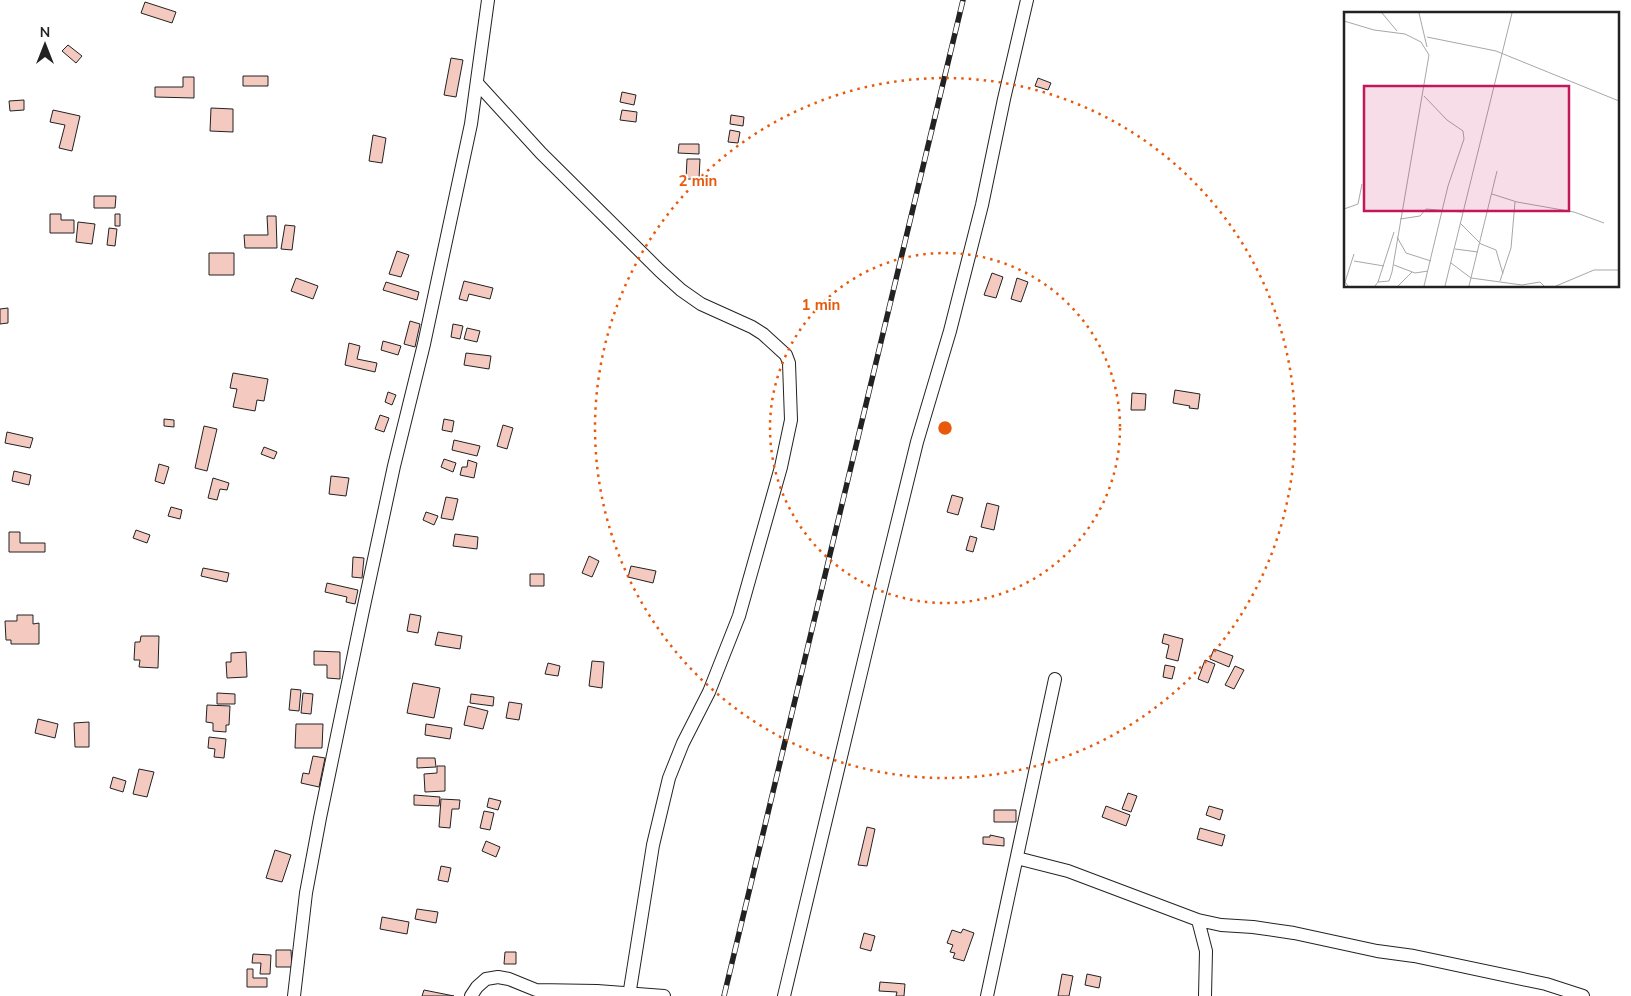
<svg xmlns="http://www.w3.org/2000/svg" width="1631" height="996" font-family="'Nunito Sans',sans-serif">
	<rect width="100%" height="100%" fill="#fff"/>
	<path fill="#f3c9c0" stroke="#222" d="M145,2L176,12L172,23L141,13Z
		M68,45L82,56L76,63L62,51Z
		M451,58L463,60L456,97L444,95Z
		M243,76H268V86H243Z
		M183,77H194V98L155,97V87H183Z
		M1038,78L1051,83L1048,90L1035,86Z
		M622,92L636,95L634,105L620,102Z
		M24,100V110L10,111L9,101Z
		M211,108L233,109V132L210,131Z
		M53,110L80,116L72,151L59,148L65,125L50,122Z
		M622,110L637,112L636,122L620,120Z
		M731,115L744,117L743,126L730,124Z
		M730,130L740,132L738,143L728,142Z
		M373,135L386,138L382,163L369,161Z
		M679,144H699V154L678,153Z
		M687,159H700L699,179H686Z
		M94,196H116L115,208H94Z
		M50,214H61V220H74V233H50Z
		M115,214H120V226H115Z
		M267,216H276L277,248H245L244,235H268Z
		M78,222L95,224L92,244L76,242Z
		M285,225L295,226L292,250L281,249Z
		M109,228L117,229L115,246L107,245Z
		M397,251L409,255L401,277L389,274Z
		M209,253H234V275H209Z
		M992,273L1003,277L996,298L984,295Z
		M296,278L318,286L313,299L291,291Z
		M1017,278L1028,282L1021,302L1011,299Z
		M464,281L493,288L490,299L469,294L467,301L459,299Z
		M386,282L419,292L417,300L383,290Z
		M8,308V323L0,324V309Z
		M410,321L420,324L415,347L404,344Z
		M453,324L463,326L460,339L451,337Z
		M467,328L480,331L477,342L464,339Z
		M383,341L401,346L398,355L381,350Z
		M349,343L360,346L357,359L377,363L375,372L345,365Z
		M466,353L491,356L489,369L464,365Z
		M233,373L268,379L264,401L257,400L255,411L233,407L237,389L230,388Z
		M1175,390L1200,394L1198,409L1189,408L1190,406L1173,403Z
		M388,392L396,395L392,405L385,402Z
		M1132,393L1146,394L1145,410H1131Z
		M380,415L389,418L384,432L375,429Z
		M164,419L174,420V427L164,426Z
		M444,419L454,421L452,432L442,430Z
		M503,425L513,428L507,449L497,446Z
		M204,426L217,429L207,471L195,468Z
		M7,432L33,438L30,448L5,443Z
		M454,440L480,446L477,456L452,450Z
		M264,447L277,452L274,459L261,454Z
		M444,459L456,463L453,472L441,467Z
		M468,460L477,463L474,478L460,475L462,467H467Z
		M159,464L169,467L164,484L155,481Z
		M14,471L31,475L29,485L12,481Z
		M331,476L349,478L346,496L329,494Z
		M213,478L229,483L227,490L220,489L217,500L208,498Z
		M952,495L963,498L958,515L947,512Z
		M446,497L458,499L453,520L441,518Z
		M987,503L999,506L994,530L981,527Z
		M171,507L182,510L180,519L168,516Z
		M426,512L438,516L434,525L423,520Z
		M136,530L150,535L147,543L133,538Z
		M9,532H20V543H45V552H9Z
		M455,534L478,537L477,549L453,546Z
		M970,536L977,538L973,552L966,550Z
		M589,556L599,561L592,577L582,573Z
		M353,557L364,558L362,578L352,577Z
		M631,566L656,571L653,583L628,577Z
		M203,568L229,573L227,582L201,576Z
		M530,574H544V586H530Z
		M327,583L358,590L355,604L346,602L347,597L325,592Z
		M410,614L421,616L418,633L407,631Z
		M17,615H33V624L39,623V644H11V640H6L5,621H17Z
		M438,632L462,636L460,649L435,645Z
		M1164,634L1183,639L1178,661L1166,658L1169,645L1162,643Z
		M141,636H159L158,668L139,667L140,660H134L135,642H140Z
		M1214,649L1233,656L1229,667L1210,659Z
		M314,651L340,652V679L327,678V665H314Z
		M246,652L247,677L227,678L226,662H231V653Z
		M1205,660L1215,664L1208,683L1198,679Z
		M592,661L604,662L602,688L589,686Z
		M548,663L560,666L558,676L545,674Z
		M1165,665L1175,667L1172,679L1163,677Z
		M1235,666L1244,670L1234,689L1225,685Z
		M413,683L440,688L434,718L407,713Z
		M291,689L301,690L299,711L289,710Z
		M217,693L235,694V704H217Z
		M303,693L313,694L311,714L301,713Z
		M471,694L494,697L493,706L470,703Z
		M509,702L522,704L519,720L506,718Z
		M207,705L230,706L229,725H226V732L213,731V723L206,722Z
		M468,706L488,711L483,729L464,725Z
		M38,719L58,724L55,738L35,733Z
		M89,722V747H75L74,723Z
		M296,724H323L322,748H295Z
		M426,724L452,728L450,739L425,735Z
		M209,737L226,739L224,758L214,757L215,749L208,748Z
		M313,756L325,758L319,787L301,783L303,773L309,774Z
		M417,758H435L436,767L417,768Z
		M437,766H445V791L425,792L424,774L437,773Z
		M139,769L154,772L147,797L133,794Z
		M113,777L126,781L123,792L110,788Z
		M1128,793L1137,796L1131,812L1122,809Z
		M414,795L440,797L439,806L414,805Z
		M489,798L501,801L498,810L487,807Z
		M441,799L460,800L459,809H452L450,828L439,827Z
		M1106,806L1130,815L1126,826L1102,817Z
		M1209,806L1223,810L1220,820L1206,815Z
		M994,810H1016V822H994Z
		M484,811L494,813L490,830L480,828Z
		M867,827L875,829L867,866L858,865Z
		M1200,828L1225,835L1222,846L1197,839Z
		M990,835L1004,838V846L983,844V837H990Z
		M486,841L500,847L496,857L482,851Z
		M275,850L291,855L282,882L266,878Z
		M441,866L451,868L448,882L438,880Z
		M417,909L438,912L436,923L415,919Z
		M382,917L409,922L407,934L380,929Z
		M963,929L974,933L964,961L953,958L955,953L950,952L953,945L947,943L952,930L961,933Z
		M864,933L875,936L871,951L860,948Z
		M276,950H291L292,967H276Z
		M505,952H516V964H504Z
		M253,954L271,955L270,974H260L261,963H252Z
		M247,969H253V978H267V987H247Z
		M1062,974L1073,976L1069,996H1058Z
		M1087,974L1101,977L1099,988L1085,985Z
		M880,982L905,984L904,996H896L897,992L879,991Z
		M424,990L454,996H422Z"/>
	<g fill="none" stroke-linecap="round" stroke-linejoin="round">
		<g stroke="#222" stroke-width="14">
			<path id="street" d="M477,83L541,153L660,271L681,290L701,304L752,327L763,334L786,355L789,363L791,420L781,467L739,616L709,692L683,743L669,778L653,845L629,996
				M1017,858L1068,871L1198,920L1221,925L1253,927L1294,933L1377,951L1414,956L1546,984L1583,996
				M1198,920L1206,951L1205,996
				M294,996L306,893L320,818L362,615L394,466L424,344L471,124L488,0
				M471,996L477,987L486,979L498,977L509,979L536,990L597,991L664,996
				M784,996L880,593L917,442L950,331L982,205L1004,99L1027,0
				M987,996L1055,679"/>
		</g>
		<use href="#street" stroke="#fff" stroke-width="12"/>
		<g stroke="#222" stroke-width="5.5">
			<path id="rail" d="M724,996L963,0"/>
		</g>
		<use href="#rail" stroke="#fff" stroke-width="4" stroke-dasharray="11" stroke-linecap="butt"/>
	</g>
	<g fill="none" stroke="#e8590c" stroke-width="2.5" stroke-dasharray="2.5 5">
		<circle cx="945" cy="428" r="175"/>
		<circle cx="945" cy="428" r="350"/>
	</g>
	<g transform="translate(1344 12)">
		<rect width="275" height="275" fill="#fff"/>
		<path fill="none" stroke="#a7a7a7" stroke-width="1" d="M38,1L53,19M75,1L83,35M0,9L30,18L61,22L77,30L85,43L48,260L45,269L34,270L31,274M83,25L152,39L275,89M148,182L173,190L230,200L260,211M0,197L14,192L18,172M56,207L76,204L82,197L118,200M116,211L137,232L152,238L159,262M53,225L62,241L87,249M111,237L134,240M10,249L40,254M107,251L127,266L178,273L196,270L200,274M50,253L71,261L84,259M156,269L167,236L171,190M34,270L50,220M4,274L1,270L10,242M54,274L68,260M80,274L104,174L120,127L119,119L103,108L80,84M101,274L168,1M125,274L153,159M212,274L250,258H275"/>
		<path fill="#c2185b" fill-opacity="0.15" stroke="#c2185b" stroke-width="2.5" d="M20,74H225V199H20Z"/>
		<rect width="275" height="275" fill="none" stroke="#222" stroke-width="2.5"/>
	</g>
	<circle cx="945" cy="428" r="8" fill="#e8590c" stroke="#fff" stroke-width="2.5"/>
	<g font-size="15" text-anchor="middle" font-weight="bold" fill="#e8590c" stroke="#fff" stroke-width="4" stroke-linejoin="round" paint-order="stroke">
		<text x="698" y="186">2 min</text>
		<text x="821" y="310">1 min</text>
	</g>
	<g transform="translate(45 45)" stroke="#ffffff" stroke-width="4" paint-order="stroke">
	<path d="M0-4L9 19L0 12L-9 19Z" fill="#222222"/>
	<text y="-8" font-size="14" font-weight="bold" text-anchor="middle" fill="#222222">N</text>
	</g>
</svg>
